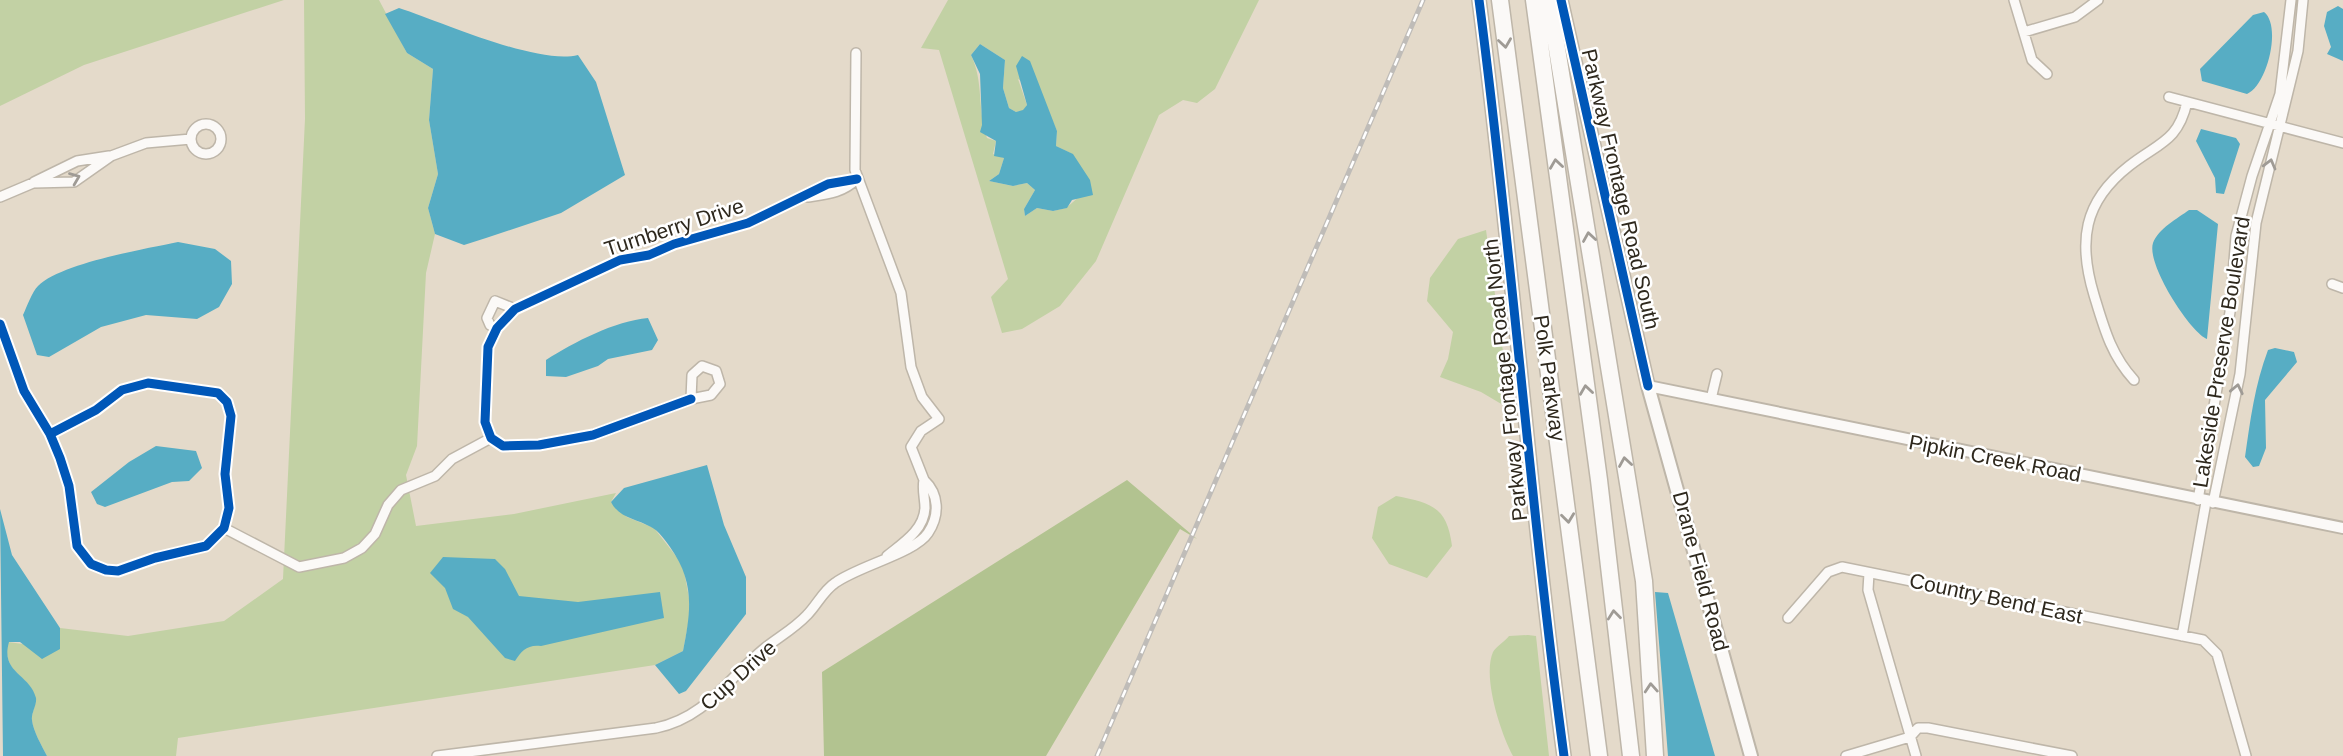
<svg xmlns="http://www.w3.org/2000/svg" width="2343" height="756" font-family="Helvetica,sans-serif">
	<rect width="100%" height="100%" fill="#e4daca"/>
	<path fill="#c2d1a4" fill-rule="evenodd" d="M0,0H284L84,65L0,106Z
		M304,0H379L407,53L433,69L429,120L438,174L428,208L435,234L426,273L417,446L406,475L416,526L514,514L616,493L611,502L627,517L654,528L683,565L691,609L683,651L655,665L178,738L176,756H47C42,746 33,731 32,720C31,713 37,705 35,698C30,674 1,674 8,642L60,649V628L128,636L224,621L283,579L305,119Z
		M948,0H1259L1215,89L1197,103L1183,100L1159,115L1096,261L1060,306L1022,329L1002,333L991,297L1008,279L939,50L921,48ZM980,44L1005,60L1003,88L1009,108L1016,112L1023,111L1027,105L1018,79L1040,92L1057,131L1056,146L1070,153L1080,196L1066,208L1053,211L1037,208L1025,216L1024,209L1035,190L1027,183L1013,186L989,181L999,174L1004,158L993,154L996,141L987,138C977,109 984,82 971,55Z
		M1486,230L1510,402L1503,405L1481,392L1440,377L1448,359L1453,332L1427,301L1430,278L1458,239Z
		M1396,496C1432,503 1447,507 1452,546L1427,578L1389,564L1372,538L1378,507Z
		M1528,635L1536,636L1549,756H1513C1501,734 1482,677 1493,652C1496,647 1505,641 1509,636Z"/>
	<path fill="#b2c390" d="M1127,480L1197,539L1180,529L1046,756H824L822,672Z"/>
	<path fill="#57adc4" d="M2338,6L2343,9V61L2327,54L2331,47L2324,26L2327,12Z
		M399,8C442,22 537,65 578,55L596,82L625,175L561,213L486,238L464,245L435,234L428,208L438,174L429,120L433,69L407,53L385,14Z
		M2264,12C2282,26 2267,86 2247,94L2202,81L2200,69L2253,15Z
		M980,44L1005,60L1003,88L1009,108L1016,112L1023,110L1027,105L1016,66L1022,56L1030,61L1057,131L1056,146L1073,154L1090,180L1093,195L1072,200L1067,208L1053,211L1037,208L1025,216L1024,209L1035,190L1027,183L1013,186L989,181L999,174L1004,158L994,156L996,141L980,132L982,125L980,74L971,55Z
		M2201,129L2236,138L2240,144L2224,194L2216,193L2215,178L2196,141Z
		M2189,210H2197L2218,224L2207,339C2190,332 2146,264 2153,243C2158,229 2178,218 2189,210Z
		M178,242L215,249L231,261L232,284L219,307L197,319L146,315L101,327L49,357L37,355L23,315C27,306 32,292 38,286C61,263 145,249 178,242Z
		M648,318L658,340L652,350L608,359L598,366L566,377L546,376V360C574,342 615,321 648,318Z
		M2275,348L2294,352L2297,362L2265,400L2266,448L2259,466L2253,467L2245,457C2250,421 2255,384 2268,350Z
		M156,446L196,451L202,468L189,481L172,482L105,507L97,504L91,492L129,462Z
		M707,465L724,525L746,577V614L686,691L679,694L655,665L683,651C691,611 695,582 670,547C665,540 659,531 651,527C637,519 619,518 611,502L624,488Z
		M0,509L12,555L60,628V649L42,659L20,642H9C0,673 30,674 36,698C37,705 31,713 32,720C33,731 42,746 47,756H3Z
		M443,557L495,559L505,569L519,596L578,602L660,592L664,618L541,646C528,644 521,651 515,661L505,658L468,617L453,609L445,588L430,573Z
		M1655,592L1668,593L1715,756H1668Z"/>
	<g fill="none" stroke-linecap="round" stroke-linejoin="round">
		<g stroke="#beb6a9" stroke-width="12">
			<path id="minor" d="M2014,0L2032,60L2047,74
				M2024,32L2075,17L2098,0
				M856,53L855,170L901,293L911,367L922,397L939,419L921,431L911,447L924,480
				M2169,97L2343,143
				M191 139a15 15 0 1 1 30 0a15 15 0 1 1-30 0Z
				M34,182L77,161L109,156
				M0,197L33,183L74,182L111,156L146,143L191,139
				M808,197C828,194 842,193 857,179
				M2332,284L2343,288
				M0,324L24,391L50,434L60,458L69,486L77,546L91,564L106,570L118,571L155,558L206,546L224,528L229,508L225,474L231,416L227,402L218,393L148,383L122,390L96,410L50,434
				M497,328L490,325L487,318L495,301L515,309
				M702,366L716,371L720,384L711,395L691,399L692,375Z
				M2134,380C2111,355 2104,328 2094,295C2078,242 2083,202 2129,166C2158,143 2178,142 2187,102
				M691,399L593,435L539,445L503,446L491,438L485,422L488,347L497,328L515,309L620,260L649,255L674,244L748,223L828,184L857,179
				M1711,399L1717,374
				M2198,500L2230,312L2236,236L2252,176L2280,94L2291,0
				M2213,503L2240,374L2256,223L2298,51L2303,0
				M224,528L299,567L344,558L362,548L375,534L388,505L401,490L435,476L452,459L491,438
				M1869,573L1868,590L1916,756
				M1788,618L1828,572L1842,567L2203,640L2217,654L2246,756
				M2182,636L2206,502
				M437,756L656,728C707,717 727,679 765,648C779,637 795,628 807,615C817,605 823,591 835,583C858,566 915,553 928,533C940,515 939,494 924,480C922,490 925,498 925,508C924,530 903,543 887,556
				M1846,756L1910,737L1918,728H1928L2072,756"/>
		</g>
		<g stroke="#beb6a9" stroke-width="14">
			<path id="tertiary" d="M1648,386L2343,528"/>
		</g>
		<g stroke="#beb6a9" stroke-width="16">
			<path id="secondary" d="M1479,0C1512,252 1530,505 1564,756
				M1561,0L1648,386L1751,756"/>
		</g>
		<g stroke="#beb6a9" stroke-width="19">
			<path id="motorway" d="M1500,0L1599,756
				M1534,0L1599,480L1631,756
				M1549,0L1644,581L1655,756"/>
		</g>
		<use href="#minor" stroke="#fbf9f7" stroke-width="9"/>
		<use href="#tertiary" stroke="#fbf9f7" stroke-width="10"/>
		<use href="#secondary" stroke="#fbf9f7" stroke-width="12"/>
		<use href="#motorway" stroke="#fbf9f7" stroke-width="16"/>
		<g stroke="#bfbcb8" stroke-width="5">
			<path id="rail" d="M1097,756L1423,0"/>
		</g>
		<use href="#rail" stroke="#fff" stroke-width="2.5" stroke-dasharray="8" stroke-linecap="butt"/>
		<g stroke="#fff" stroke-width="13">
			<path id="cycleway" d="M1479,0C1512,252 1530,505 1564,756
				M1561,0L1648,386
				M0,324L24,391L50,434L60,458L69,486L77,546L91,564L106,570L118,571L155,558L206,546L224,528L229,508L225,474L231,416L227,402L218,393L148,383L122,390L96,410L50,434
				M691,399L593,435L539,445L503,446L491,438L485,422L488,347L497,328L515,309L620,260L649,255L674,244L748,223L828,184L857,179"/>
		</g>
		<use href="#cycleway" stroke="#0057b8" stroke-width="9"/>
	</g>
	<defs><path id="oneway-chevron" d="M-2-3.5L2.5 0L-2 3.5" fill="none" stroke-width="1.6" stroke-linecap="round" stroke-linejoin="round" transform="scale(1.75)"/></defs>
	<g stroke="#9f9b95">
		<use href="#oneway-chevron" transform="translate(1505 43) rotate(82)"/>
		<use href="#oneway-chevron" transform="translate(1556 164) rotate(-98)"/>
		<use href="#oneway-chevron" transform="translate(2270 164) rotate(-75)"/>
		<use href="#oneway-chevron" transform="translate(75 178) rotate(-22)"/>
		<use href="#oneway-chevron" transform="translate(1589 237) rotate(-99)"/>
		<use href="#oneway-chevron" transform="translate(2237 389) rotate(-78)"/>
		<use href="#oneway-chevron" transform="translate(1586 390) rotate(-98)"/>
		<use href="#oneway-chevron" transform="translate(1625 462) rotate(-99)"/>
		<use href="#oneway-chevron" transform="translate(1568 518) rotate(83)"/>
		<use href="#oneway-chevron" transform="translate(1614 615) rotate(-96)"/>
		<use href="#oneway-chevron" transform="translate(1651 688) rotate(-94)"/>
	</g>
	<g text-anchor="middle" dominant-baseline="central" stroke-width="5" stroke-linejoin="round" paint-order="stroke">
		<g font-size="21" fill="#2e281d" stroke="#fff">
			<text transform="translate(1621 189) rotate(77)">Parkway Frontage Road South</text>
			<text transform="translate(674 227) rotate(-18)">Turnberry Drive</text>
			<text transform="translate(2221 352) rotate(-81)">Lakeside Preserve Boulevard</text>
			<text transform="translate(1550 378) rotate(82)">Polk Parkway</text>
			<text transform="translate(1505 380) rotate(-96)">Parkway Frontage Road North</text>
			<text transform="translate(1995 458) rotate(11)">Pipkin Creek Road</text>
			<text transform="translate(1701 571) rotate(75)">Drane Field Road</text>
			<text transform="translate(1996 598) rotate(12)">Country Bend East</text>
			<text transform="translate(738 675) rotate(-42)">Cup Drive</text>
		</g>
	</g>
</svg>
